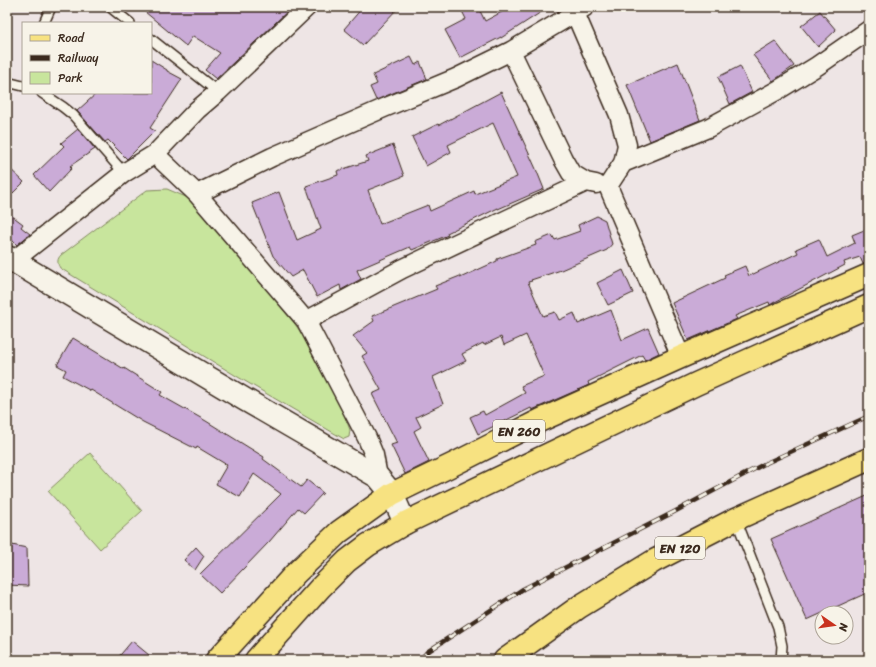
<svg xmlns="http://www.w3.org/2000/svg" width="876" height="667" font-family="Sriracha,sans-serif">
	<rect width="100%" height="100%" fill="#eee5e5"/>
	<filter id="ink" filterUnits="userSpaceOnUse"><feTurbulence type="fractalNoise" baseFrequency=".025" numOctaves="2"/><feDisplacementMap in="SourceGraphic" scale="8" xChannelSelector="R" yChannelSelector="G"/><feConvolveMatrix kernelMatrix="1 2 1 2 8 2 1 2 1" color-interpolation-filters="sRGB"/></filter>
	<g filter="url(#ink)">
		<path fill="#c8e59d" stroke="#82885e" d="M167,189L193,200L295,324L314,352L338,398L350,430L349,437L344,439L238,377L60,268C57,263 57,259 61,255L147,190Z
			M90,453L142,511L100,549L48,491Z"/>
		<path fill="#caabd7" stroke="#3b2a1e" d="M139,7H292L216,79L205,70L220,53L193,36L186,46Z
			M363,7H399L363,45L344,29Z
			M460,7H478L485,21L511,7H549L501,38V37L460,58L445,30L466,19Z
			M820,11L836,30L818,47L801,26Z
			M775,41L794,66L773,81L753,55Z
			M411,57L415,65L420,62L427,79L376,100L370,87L377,84L373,75Z
			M151,60L167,70V71L182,79L150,128L155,131L127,159L108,140L105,142L77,111L97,93H151Z
			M678,63L700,120L650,141L627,85Z
			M740,66L752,92L730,104L718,77Z
			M501,92L536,169L544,189L498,209V208L447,233L448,235L412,250L410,247L357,270L361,279L341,290L340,285L317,297L303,270L291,277L273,256L252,203L279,192L297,240L321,229L306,186L338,175L337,171L368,161L366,156L393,145L404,176L368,190L380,224L428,205L430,211L474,191L475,194L517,177L493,123L448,145L451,152L426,166L412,137L438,124L439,125Z
			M78,129L95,149L70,166L72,168L49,192L34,175L64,146L61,143Z
			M7,166L24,182L7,199Z
			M7,212L23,224L21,227L30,234L17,245L12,240L8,245H7Z
			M597,216L605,220L612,244L607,250L561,270L531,280L532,281L528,282L543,316L555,312L559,320L574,313L578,324L611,310L622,340L648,328L659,353L645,360L642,355L588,382L589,385L532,410L531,408L478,434L470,417L483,411L485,415L525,393L521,386L544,376L526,335L504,345L501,337L484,345L483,343L462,354L466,361L433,377L443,404L416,417L421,427L414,431L429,462L405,474L391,445L397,443L372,394L381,390L362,356L367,353L353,336L374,321L372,316L437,289L435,286L460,276V278L497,261V259L536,245L535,242L552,235L555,240L580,231L578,225Z
			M869,228V263L863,264L860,257L844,262L845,265L773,303L770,305L769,302L735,316L737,319L688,340L672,303L725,278L724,275L745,266L749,276L798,253L796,249L819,239L827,257L855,243L852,235Z
			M623,270L633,293L608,305L597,283Z
			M73,338L124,369V368L162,392L160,395L206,421L264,457L263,459L301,487L307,480L323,493L304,513L298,508L269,542L220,593L200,574L281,494L254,474L240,497L216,484L227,465L197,447L196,449L143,422L91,390V391L63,376L66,370L57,365Z
			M869,495V592L807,620L771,539Z
			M7,544L27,548L28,586L7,585Z
			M196,547L204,556L195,570L184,560Z
			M132,641L155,660H116Z"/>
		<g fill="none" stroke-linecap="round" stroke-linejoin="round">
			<g stroke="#3b2a1e" stroke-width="12">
				<path id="lane" d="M110,7L130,23
					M44,23L51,7
					M151,39L218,92
					M7,82L23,86
					M42,93L63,107L73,115L124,173
					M736,519L778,627L782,646L781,660"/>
			</g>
			<g stroke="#3b2a1e" stroke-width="21">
				<path id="street" d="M575,13L619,115L627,145L623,163L608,186
					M511,51L563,159L571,173L586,182L596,184
					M155,154L197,194L306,321L367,438L374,455L378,477
					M623,163L708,128L778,90L817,66L869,30
					M608,186L681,357
					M197,194L272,157L384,108L456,78L511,51L585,7
					M13,261L124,173L155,154L197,110L218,92L307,7
					M306,321L402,269L586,182"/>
			</g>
			<g stroke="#3b2a1e" stroke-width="25">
				<path id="secondary" d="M7,257L244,399L378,477L392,494L405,523"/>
			</g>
			<g stroke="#3b2a1e" stroke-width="25">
				<path id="primary" d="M217,660L295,574L339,532L392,494L454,464L541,420L681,357L869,275
					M256,660L320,588L347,561L368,545L405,523L696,384L869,306
					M505,660L579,607L654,561L736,519L869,459"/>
			</g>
			<use href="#lane" stroke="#f7f3e8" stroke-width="9"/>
			<use href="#street" stroke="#f7f3e8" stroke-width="18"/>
			<use href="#secondary" stroke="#f7f3e8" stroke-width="22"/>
			<use href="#primary" stroke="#f7e281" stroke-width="22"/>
			<g stroke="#3b2a1e" stroke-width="4.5">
				<path id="rail" d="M420,660L427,652L523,589L674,512L764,464L869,416"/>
			</g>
			<use href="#rail" stroke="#f7f3e8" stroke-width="3" stroke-dasharray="9" stroke-linecap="butt"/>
		</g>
	</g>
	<g text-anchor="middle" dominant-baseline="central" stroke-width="3" stroke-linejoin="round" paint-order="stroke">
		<g fill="#f7f3e8" stroke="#73665b" stroke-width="1">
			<rect x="493" y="420" width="52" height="22" rx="3"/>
			<rect x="655" y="537" width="50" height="22" rx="3"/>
		</g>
		<g font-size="13" font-weight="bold" fill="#3b2a1e">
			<text x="519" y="431">EN 260</text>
			<text x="680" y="548">EN 120</text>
		</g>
	</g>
	<rect width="876" height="667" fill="none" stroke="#f7f3e8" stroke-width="24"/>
	<rect x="12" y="12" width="852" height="643" fill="none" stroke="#3b2a1e" stroke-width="1.5" filter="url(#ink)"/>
	<rect x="22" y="22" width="130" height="72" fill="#f7f3e8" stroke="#aca397"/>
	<rect x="30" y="35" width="20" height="6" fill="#f7e281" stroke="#aca397"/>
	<text x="58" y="42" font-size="12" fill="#3b2a1e">Road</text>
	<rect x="30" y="55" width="20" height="6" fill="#3b2a1e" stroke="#aca397"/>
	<text x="58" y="62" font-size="12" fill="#3b2a1e">Railway</text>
	<rect x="30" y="72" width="20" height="12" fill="#c8e59d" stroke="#aca397"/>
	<text x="58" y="82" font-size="12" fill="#3b2a1e">Park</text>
	<g transform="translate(834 625) rotate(103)"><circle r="19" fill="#f7f3e8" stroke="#aca397"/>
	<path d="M0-3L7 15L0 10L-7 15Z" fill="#c8321e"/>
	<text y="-6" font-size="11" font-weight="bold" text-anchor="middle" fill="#3b2a1e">N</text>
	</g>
</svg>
